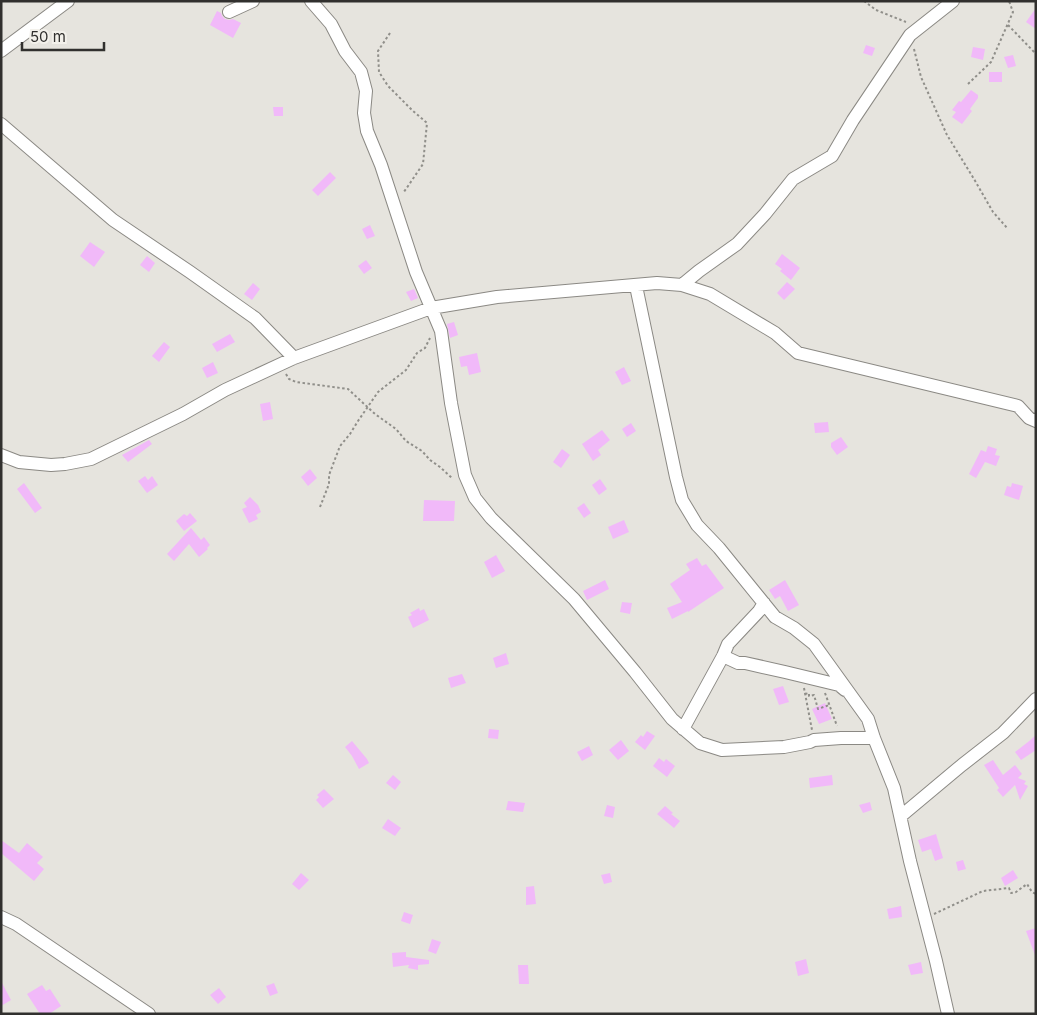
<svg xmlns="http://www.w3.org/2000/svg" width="1037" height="1015" font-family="Inter,sans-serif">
	<rect width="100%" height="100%" fill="#e6e4de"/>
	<path fill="#f1b9f9" d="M1036,8V29L1026,22Z
		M217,11L221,13L222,16L225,19L229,20L233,19L241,23L233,38L210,25Z
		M866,45L875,48L872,56L863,53Z
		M973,47L985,49L983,60L971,57Z
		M1013,55L1016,66L1008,68L1004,57Z
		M989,72H1002V82H989Z
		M971,90L978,95V98L970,109L972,111L962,124L952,117L956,112L952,110L959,101L961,102Z
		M273,107H283V116H274Z
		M330,172L336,178L318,196L312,190Z
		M370,225L375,236L367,239L362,229Z
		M90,242L105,252L94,267L80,256Z
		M782,254L800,268L791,280L780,271L782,269L775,264Z
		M147,256L155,263L149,272L140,265Z
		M366,260L372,268L364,274L358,266Z
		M787,282L795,289L784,300L777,293Z
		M253,283L260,289L252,300L244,294Z
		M414,289L418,298L411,301L406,292Z
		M454,322L458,335L450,338L447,324Z
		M230,334L235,342L217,352L212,344Z
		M164,342L170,347L159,362L152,356Z
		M477,353L481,372L469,375L467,366L461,367L459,357Z
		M213,362L218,373L207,378L202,368Z
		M624,367L631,381L622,385L615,372Z
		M270,402L273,419L263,421L260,404Z
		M828,422L829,432L815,433L814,423Z
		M631,423L636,431L627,437L622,429Z
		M602,430L610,440L598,450L601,455L593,461L582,444Z
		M841,437L848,447L837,455L831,447V443Z
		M149,440L152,444L128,462L122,455Z
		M988,446L997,449L995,455L1000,456L996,466L985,462L976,478L969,474L981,450L986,452Z
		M562,449L570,455L561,468L553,462Z
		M310,469L317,478L308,486L301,477Z
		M145,476L148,480L152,476L158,485L147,493L138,481Z
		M600,479L607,489L599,495L592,485Z
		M24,483L42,508L35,513L17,489Z
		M1012,483L1023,486L1019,500L1004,495L1007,486L1011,487Z
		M250,497L258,505L261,512L256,515L258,519L249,523L242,509L247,507L244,503Z
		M424,500L455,501L454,521H423Z
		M584,503L591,513L584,518L577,508Z
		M190,513L197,521L184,531L176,521L184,514L187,516Z
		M624,520L629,532L613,539L608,527Z
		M191,528L201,540L204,537L210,545L207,548L208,549L199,557L189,544L174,561L167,554Z
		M496,555L505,571L492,578L484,562Z
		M697,558L702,566L706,564L724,588L688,612V611L672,619L667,608L682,602L670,584L690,570L686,564Z
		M605,580L609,589L587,600L583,591Z
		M785,580L799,605L788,611L780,596L775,599L769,590Z
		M622,602L632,603L630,614L620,612Z
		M419,608L420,611L424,609L429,620L413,628L408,617L412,615L410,613Z
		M506,653L509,664L496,668L493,658Z
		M462,674L466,683L451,688L448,678Z
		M783,686L789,702L779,705L773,689Z
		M825,703L832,719L819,724L812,709Z
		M489,729L499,730L498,739L488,738Z
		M647,731L655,736L645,750L635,742L641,735L643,737Z
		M1036,735V750L1021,760L1015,752L1028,742Z
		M621,740L629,751L618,760L609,750Z
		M352,741L367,759L369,763L359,769L352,756L345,747Z
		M589,746L593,755L582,761L577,752Z
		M659,758L664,762L666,759L675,766L667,777L653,766Z
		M993,760L1003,775L1015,765L1022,774L1018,778L1026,781L1024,784L1028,786L1020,800L1015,785L1003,797L997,790L999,788L984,765Z
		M393,775L401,782L395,790L386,783Z
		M832,775L833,785L810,788L809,778Z
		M324,789L334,799L323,808L316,800L319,797L317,795Z
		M508,801L525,803L523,812L506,810Z
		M870,802L872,810L863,813L859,805Z
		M607,805L615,807L613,818L604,816Z
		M665,806L673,813L671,814L680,821L674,828L657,814Z
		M388,819L401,828L395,836L382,828Z
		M936,834L943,858L935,861L931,849L922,852L918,840Z
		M1,840L19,853L27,843L43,857L37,863L44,869L34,881L1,853Z
		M963,860L966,869L958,871L956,862Z
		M1013,870L1018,878L1005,886L1001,878Z
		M301,873L309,880L299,890L292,884Z
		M610,873L612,882L604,884L601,875Z
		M534,886L536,904L526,905V887Z
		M901,906L902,917L889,919L887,909Z
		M404,912L413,915L410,924L401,921Z
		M1036,928V955H1035L1026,931Z
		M432,939L441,942L436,954L428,951Z
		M406,952V957L429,960V964L418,965V970L408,968L409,965L393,967L392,953Z
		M806,959L809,973L798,976L795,962Z
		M921,962L923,973L911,975L908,965Z
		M518,965H528L529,984H519Z
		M1,981L11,1000L1,1006Z
		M274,983L278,993L270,996L266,986Z
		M42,985L46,991L50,989L61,1006L49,1014H40L27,994Z
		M219,988L226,997L218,1004L210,995Z"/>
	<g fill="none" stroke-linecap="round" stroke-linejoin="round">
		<g stroke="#8b8984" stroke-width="14">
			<path id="street" d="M311,1L331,24L345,51L361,72L366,91L364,113L367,131L381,165L416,272L441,331L451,403L465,475L475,498L491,518L574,599L635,672L672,719L700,743L722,750L784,747L810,742L814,740L841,738H874
				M229,12L253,1
				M1,51L68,1
				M1,124L113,220L190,272L255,318L294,358
				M682,285L699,271L737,244L765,214L793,179L832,156L853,120L910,35L953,1
				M636,286L676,477L682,500L697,525L719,548L775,617L794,628L814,644L868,719L874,738L894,788L910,861L936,961L948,1014
				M1,455L19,462L51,465L65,464L91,459L183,414L225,390L294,358L431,308L497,297L657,283L682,285L710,294L775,333L798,353L1018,406L1029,418L1036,421
				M723,656L738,663H745L785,672L839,685L845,690
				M683,729L723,656L728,644L759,611L764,603
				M901,816L962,765L1003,733L1036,699
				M1,917L16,924L149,1014"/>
		</g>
		<path stroke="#908f8a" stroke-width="2" stroke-dasharray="2.5 2.5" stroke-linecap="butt" d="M864,1L876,10L906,22
			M1008,25L1036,54
			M390,33L378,51L379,72L388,86L413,111L427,123L423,164L406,189L403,193
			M914,49L921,77L947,135L974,179L993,212L1008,229
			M968,84L991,62L1013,12L1009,1
			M286,374L289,379L296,382L348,389L375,414L396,429L406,441L422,451L430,460L440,467L453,479
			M320,507L329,484V475L340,446L350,434L358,421L378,392L406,370L417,353L425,348L430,338
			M804,688L812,730
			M825,693L837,726
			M805,694L809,693V696L814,695L818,709L829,705
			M934,914L983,891L1009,888L1011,893L1016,892L1027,884L1032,892L1036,894"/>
		<use href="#street" stroke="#fff" stroke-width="12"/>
	</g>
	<rect width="1037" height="1015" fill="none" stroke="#31302e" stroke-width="5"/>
	<path d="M22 42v8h82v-8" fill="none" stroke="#31302e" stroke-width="2.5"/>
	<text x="30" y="42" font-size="15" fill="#31302e" stroke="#f3f1eb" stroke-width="4" paint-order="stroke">50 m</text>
</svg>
